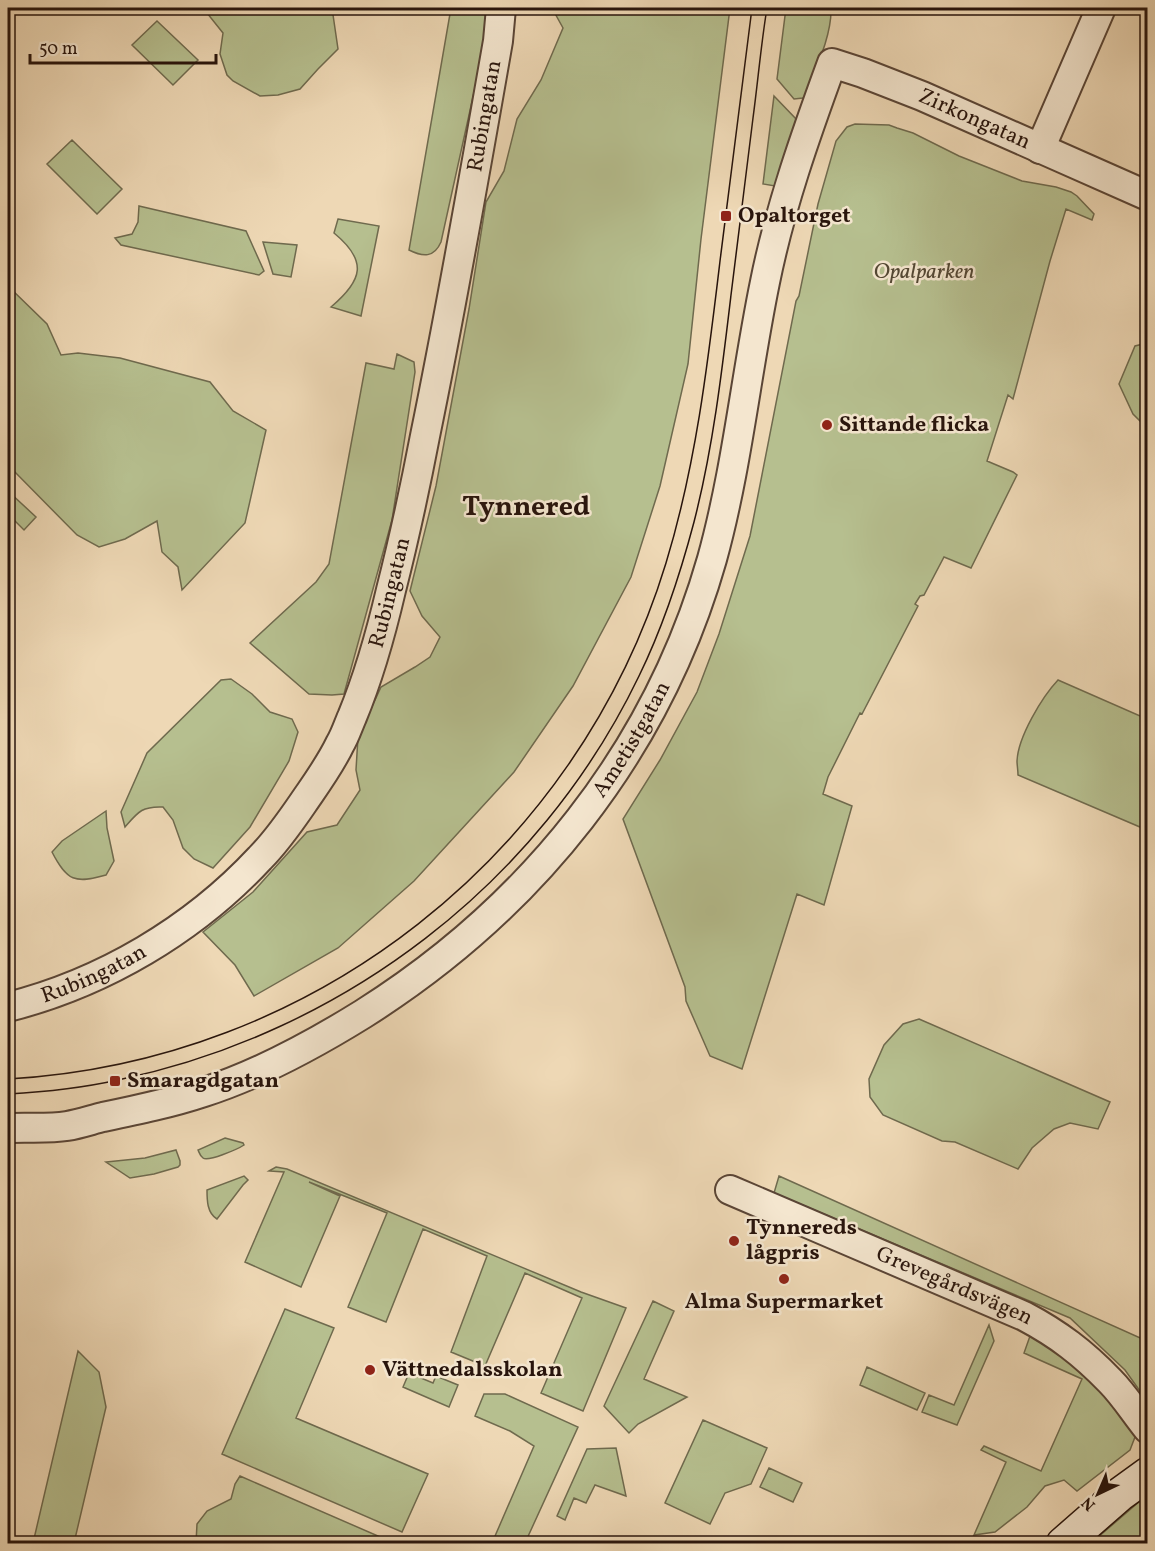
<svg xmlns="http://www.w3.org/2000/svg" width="1155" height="1551" font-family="Vollkorn,serif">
	<rect width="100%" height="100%" fill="#eed8b5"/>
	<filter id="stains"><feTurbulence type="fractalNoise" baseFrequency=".00333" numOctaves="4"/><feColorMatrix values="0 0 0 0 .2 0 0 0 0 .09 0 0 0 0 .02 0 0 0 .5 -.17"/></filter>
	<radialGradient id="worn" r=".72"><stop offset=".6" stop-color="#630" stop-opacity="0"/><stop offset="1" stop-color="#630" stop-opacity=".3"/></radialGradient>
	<path fill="#b6bf8f" stroke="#6f6a4e" stroke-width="1.5" d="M207,8H332L338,49L318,69L300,89L278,95L260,96L233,81L227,75L220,54L223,33L207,13Z
		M451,8H489L488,29L441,242C434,258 423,257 409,250Z
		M552,8H730L701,239L688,364L660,486L631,577L573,686L514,772L414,881L338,948L254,996L235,965L203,932L253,892L307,832L337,825L360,790L356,770L358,737L381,687L415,667L430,657L440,637L422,616L410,591L436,486L469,309L486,202L504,171L517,119L541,80L563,28Z
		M786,8H831C832,36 815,70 805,96L803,98L794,99L777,79Z
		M157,21L198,60L173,85L132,45Z
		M774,96L797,120L775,186L763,184Z
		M855,124L889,125L897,128L913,133L959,156L1022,181L1056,187L1071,192L1077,196L1094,214L1092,220L1066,209L1050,261L1013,399L1008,395L987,461L1013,472L1017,475L971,568L944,557L924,595L920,596L915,604L918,606L862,714L860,713L828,777L823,794L852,806L824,905L797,894L742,1069L710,1056L686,1001L685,987L623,819L660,760L697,692L719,634L750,536L796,301L799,296L818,204L836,141L847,127Z
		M72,140L122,189L97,214L47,164Z
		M139,206L246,231L264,271L259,275L121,245L115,238L132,234L138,222Z
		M338,219L379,226L361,316L331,307C363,280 368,261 334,233Z
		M263,242L297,245L291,277L273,274Z
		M8,286L47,324L61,355L78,353L120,358L210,382L233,411L266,430L245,523L182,590L178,567L162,552L157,521L125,539L99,547L77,535L8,465Z
		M1147,343H1148L1147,428L1133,414L1119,384L1135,346Z
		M397,354L414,362L415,372L392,520L344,694L332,695L309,694L250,643L316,582L329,564L366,363L394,369Z
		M8,491L36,517L24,530L8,514Z
		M231,679L252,694L270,712L292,719L298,732L289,761L250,827L213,868L194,859L183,848L173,820L163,807C142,806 138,812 125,827L121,812L147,753L221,680Z
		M1058,680L1147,719V830L1018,775C1018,770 1017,765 1017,761C1018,737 1042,697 1058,680Z
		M106,811L107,828L114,861L106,875C75,884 67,881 52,852L62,841Z
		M919,1019L1110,1102L1098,1129L1070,1123L1054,1129L1032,1148L1018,1169L955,1142L942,1141L883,1115L870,1097L869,1079L884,1045L903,1024Z
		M225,1138L243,1143L244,1145C238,1149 208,1162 203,1158C200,1156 199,1152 198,1150Z
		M176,1150L180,1161V1165L178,1167L154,1174L130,1178L106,1162L145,1158Z
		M276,1167L287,1169L581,1292L626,1308L583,1411L541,1393L582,1298L525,1273L485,1366L451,1352L487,1256L423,1229L386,1322L348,1307L387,1213L309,1182L340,1196L301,1287L245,1262L284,1172L269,1171Z
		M244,1176L248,1180L243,1185L217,1219C207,1213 207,1200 207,1190Z
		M779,1176L1147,1341V1401L1125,1370L1070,1318L774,1193Z
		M653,1301L674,1311L644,1379L687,1397L638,1424L629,1433L604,1406Z
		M285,1309L334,1328L296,1418L428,1474L402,1532L222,1454Z
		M989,1325L994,1341L957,1425L922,1412L929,1395L954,1405Z
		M1030,1336L1042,1337L1066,1351L1128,1417L1135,1437L1130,1450L1077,1491L1064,1480L1045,1486L1027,1507L995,1532L974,1535L1006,1462L981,1450L984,1446L1041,1471L1082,1379L1024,1353Z
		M78,1351L99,1372L106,1407L74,1543H33Z
		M867,1367L925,1393L917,1410L860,1385Z
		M409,1373L433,1383L436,1376L458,1385L449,1407L403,1387Z
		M484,1394H505L578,1427L525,1543H492L534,1446L510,1431L475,1416Z
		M703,1420L767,1448L751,1484L725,1493L710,1524L665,1503Z
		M616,1448L626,1496L595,1485L586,1503L574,1498L565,1520L557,1516L587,1449Z
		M769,1468L802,1483L793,1502L760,1487Z
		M240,1476L394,1543H196L197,1524L207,1511L231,1499L235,1484Z
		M1147,1495V1543L1090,1544Z"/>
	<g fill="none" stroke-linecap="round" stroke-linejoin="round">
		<g stroke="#5a4536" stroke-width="32">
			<g id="street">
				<path d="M1040,149L1101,8"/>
				<path id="s1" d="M8,1007C103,983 193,930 260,858C276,842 290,822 303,803C316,784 330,765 340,744C345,736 348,726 352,717C369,676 381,633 391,590C404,539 415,488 425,436C452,305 475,173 498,41L501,8"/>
				<path id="s2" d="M8,1128C27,1127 48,1129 67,1126C79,1124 91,1120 103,1117C137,1110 171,1103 204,1092C260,1074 313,1045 363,1014C531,908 657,752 712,559C737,469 746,374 765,282C780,207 806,134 832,63L863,73L922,96L1148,196"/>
				<path id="s3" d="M730,1190L1024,1316C1058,1334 1083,1353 1110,1381C1124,1395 1135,1413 1148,1429"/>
			</g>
		</g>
		<g stroke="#28140c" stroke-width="36">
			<path id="secondary" d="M1063,1544L1119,1495L1148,1474"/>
		</g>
		<use href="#street" stroke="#f4e6cf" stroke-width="28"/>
		<use href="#secondary" stroke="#f4e6cf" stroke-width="33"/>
		<path stroke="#28140c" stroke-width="1.5" d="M8,1079C313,1062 577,855 666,563C696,465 708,362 720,261C730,176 741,92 752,8
			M8,1094C44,1092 82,1088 118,1080C343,1033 539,884 639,676C663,627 680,575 694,522C713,448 722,371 731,295C738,236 746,177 753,118C758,81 761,44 767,8"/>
	</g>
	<g fill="#8f2418" stroke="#f4e6cf" stroke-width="2">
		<rect x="720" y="210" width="12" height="12" rx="3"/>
		<circle cx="827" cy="425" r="6"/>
		<rect x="109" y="1075" width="12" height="12" rx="3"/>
		<circle cx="734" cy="1241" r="6"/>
		<circle cx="784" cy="1279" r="6"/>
		<circle cx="370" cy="1370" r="6"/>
	</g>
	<g text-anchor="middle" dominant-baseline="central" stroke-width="5" stroke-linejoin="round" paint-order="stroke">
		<g font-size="22" fill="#28140c" stroke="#f4e6cf">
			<text stroke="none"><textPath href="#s1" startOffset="1082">Rubingatan</textPath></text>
			<text stroke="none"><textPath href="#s2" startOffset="1629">Zirkongatan</textPath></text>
			<text stroke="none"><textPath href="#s1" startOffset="596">Rubingatan</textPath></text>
			<text stroke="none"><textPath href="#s2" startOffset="766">Ametistgatan</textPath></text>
			<text stroke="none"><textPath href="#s1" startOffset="92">Rubingatan</textPath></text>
			<text stroke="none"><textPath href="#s3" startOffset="244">Grevegårdsvägen</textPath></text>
		</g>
		<g font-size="22" font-weight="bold" fill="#28140c" stroke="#f4e6cf" text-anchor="start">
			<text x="738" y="216">Opaltorget</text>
			<text x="839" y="425">Sittande flicka</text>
			<text x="127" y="1081">Smaragdgatan</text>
			<text x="746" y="1228">Tynnereds<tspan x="746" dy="25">lågpris</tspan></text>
			<text x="784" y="1302" text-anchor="middle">Alma Supermarket</text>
			<text x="382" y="1370">Vättnedalsskolan</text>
		</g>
		<g font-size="22" font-style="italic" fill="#534733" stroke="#f4e6cf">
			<text x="924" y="272">Opalparken</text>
		</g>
		<g font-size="28" font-weight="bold" fill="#28140c" stroke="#f4e6cf">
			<text x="526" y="507">Tynnered</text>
		</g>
	</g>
	<rect width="1155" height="1551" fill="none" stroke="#eed8b5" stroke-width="30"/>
	<rect x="9" y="9" width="1137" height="1533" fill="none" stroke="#28140c" stroke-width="3"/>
	<rect x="15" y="15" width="1125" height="1521" fill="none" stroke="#28140c" stroke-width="1.5"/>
	<g transform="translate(1098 1494) rotate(224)" stroke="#f4e6cf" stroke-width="4.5" paint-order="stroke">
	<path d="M0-4.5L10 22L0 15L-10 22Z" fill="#28140c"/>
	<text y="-9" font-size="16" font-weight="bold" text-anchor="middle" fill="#28140c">N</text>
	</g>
	<path d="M30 54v9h186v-9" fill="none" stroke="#28140c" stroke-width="3"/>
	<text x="39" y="54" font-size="18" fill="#28140c" stroke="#f4e6cf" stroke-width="4.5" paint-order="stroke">50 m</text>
	<rect width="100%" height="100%" filter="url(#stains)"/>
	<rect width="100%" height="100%" fill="url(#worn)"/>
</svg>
